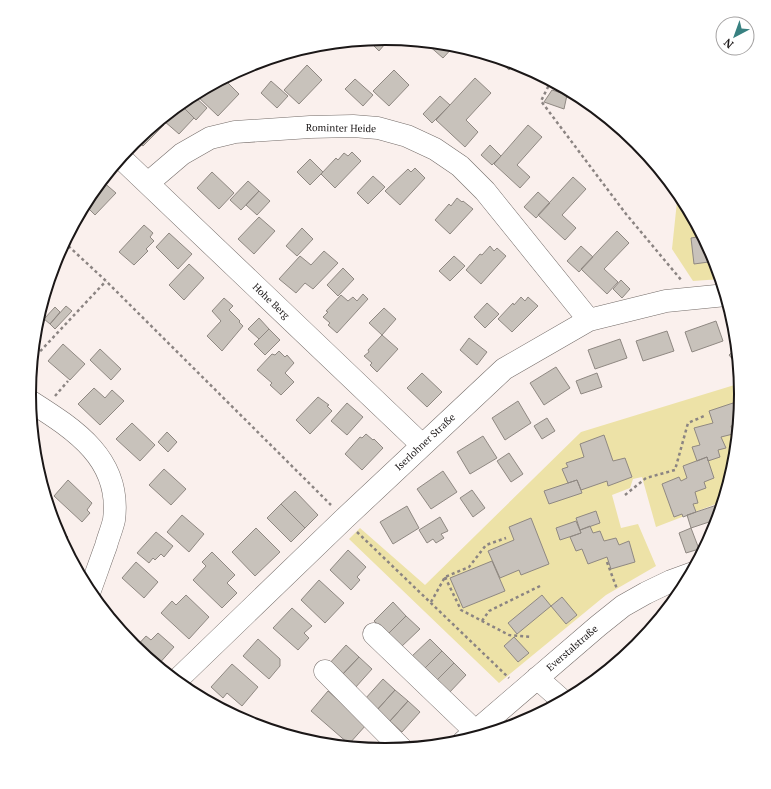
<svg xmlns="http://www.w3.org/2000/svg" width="771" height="789" font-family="'PT Serif',serif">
	<rect width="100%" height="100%" fill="#faf0ed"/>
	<path fill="#ede2a7" d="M678,192L682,197L715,258L721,279L693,281L672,249Z
		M741,383L742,395L735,464L722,506L721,502L656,527L642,477L633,479L630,488L612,495L621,528L638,524L656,566L606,595L499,683L349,539L360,528L425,585L581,432Z"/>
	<path fill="#c8c2bb" stroke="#8f8882" d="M386,38H390L379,51L368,40Z
		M429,42L455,45L443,58L427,44Z
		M495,57L515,63L509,70Z
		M307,65L322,80L299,104L284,90Z
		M394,70L409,85L389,106L373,91Z
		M225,78L224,79L239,94L218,116L195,94Z
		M475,78L491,93L466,120L478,132L465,147L436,120Z
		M355,79L373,95L363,106L345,89Z
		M271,81L288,96L277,108L261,93Z
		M552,90L567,95L564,109L544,102Z
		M193,95L207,108L196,120L180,104Z
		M440,96L450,105L432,123L423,114Z
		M180,104L194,118L179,134L164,121Z
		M160,121L164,125L143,146L136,140Z
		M528,125L542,137L517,165L530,177L520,188L494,164Z
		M490,145L501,156L492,165L481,155Z
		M352,152L361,161L335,188L321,174L336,158L338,160L344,153L348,156Z
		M310,159L323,172L310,185L297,172Z
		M415,168L425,178L400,205L385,191L408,169L411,172Z
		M212,172L234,193L219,209L197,188Z
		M373,176L385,187L368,204L357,193Z
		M573,177L586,189L562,215L576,228L565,240L538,215Z
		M102,181L116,193L95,215L85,205L89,196Z
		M248,181L259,191L241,210L230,200Z
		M259,191L270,201L257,215L246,205Z
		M538,192L550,203L536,218L524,207Z
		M457,198L462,202L463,201L473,209L450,234L435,220L449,204L451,206Z
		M259,217L275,231L254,254L238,239Z
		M144,225L153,233L150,237L154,241L146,249L148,251L134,265L119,252Z
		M302,228L313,239L297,256L286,246Z
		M617,231L629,243L604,269L618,282L607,294L581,269Z
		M169,233L192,254L178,269L156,247Z
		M703,236L716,261L694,264L691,238Z
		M490,246L494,251L497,248L506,256L481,284L466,270L480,254L482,255Z
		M581,246L593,257L579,272L567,261Z
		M324,251L338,263L313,289L305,283L296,293L279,279L300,256L311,265Z
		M454,256L465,266L450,281L439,271Z
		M189,264L204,278L184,300L169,285Z
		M343,268L354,279L338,296L327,285Z
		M621,280L630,289L622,298L613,289Z
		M46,290L51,294L42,303Z
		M363,294L368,299L337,333L328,325L330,323L323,317L328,312L326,311L341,295L348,301L353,297L357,301Z
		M521,297L525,301L528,297L538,306L512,332L498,319L513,303L514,305Z
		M224,298L233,306L229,310L240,321L239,322L243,326L222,351L207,336L221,321L212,311Z
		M487,303L499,314L485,328L474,317Z
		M66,306L72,311L55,329L50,324Z
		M55,307L60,312L50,324L44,319Z
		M384,308L396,319L382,335L369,323Z
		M259,318L269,329L259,339L248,329Z
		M716,321L723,341L692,352L685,332Z
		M269,329L280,340L265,355L254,344Z
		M667,331L674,351L643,361L636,341Z
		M382,335L398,349L377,372L370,365L372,363L364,356L369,352L368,350Z
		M469,338L487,352L477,365L460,350Z
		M620,339L627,358L595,369L588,350Z
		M63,344L85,364L70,380L48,361Z
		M737,348L738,349L739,367L729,355Z
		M100,349L121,369L111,380L90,360Z
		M279,351L285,357L287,355L294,363L285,373L294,382L281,395L270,385L272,383L257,370L272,354L275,355Z
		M556,367L570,388L544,405L530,383Z
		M422,373L442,392L427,407L407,388Z
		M597,373L602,387L581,394L576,381Z
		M94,388L105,398L112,390L124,401L100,425L78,404Z
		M318,397L329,405L327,406L332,411L310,434L296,420Z
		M518,401L531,423L505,440L492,418Z
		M347,403L363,417L347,435L331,421Z
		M733,403L739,423L731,426L733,434L721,437L726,448L718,450L720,457L708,461L707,457L697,461L692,447L700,445L694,428L713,423L709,411Z
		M547,418L555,431L542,439L534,426Z
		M132,423L155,445L140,461L116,439Z
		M167,432L177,442L168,452L158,442Z
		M366,434L373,440L374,439L383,448L362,470L345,454L360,437L362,438Z
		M604,435L613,461L625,458L632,477L608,486L607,481L581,490L577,480L568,483L562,469L568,467L566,463L584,457L580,444Z
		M483,436L497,458L470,474L457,452Z
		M509,453L523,474L511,482L497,461Z
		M707,457L714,478L704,482L706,488L695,492L698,503L693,504L696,512L683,517L682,514L674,517L662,484L679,477L681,481L687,478L683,466Z
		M164,469L186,489L171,505L149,485Z
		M443,471L457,492L431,509L417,489Z
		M68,480L92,503L87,510L90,513L82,522L54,496Z
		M577,480L582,493L549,504L544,491Z
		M472,490L485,508L473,517L460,498Z
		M295,491L318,515L305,528L281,504Z
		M281,504L305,528L291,542L267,518Z
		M720,504L722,509L718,519L691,528L687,515Z
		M407,506L419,528L393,544L380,522Z
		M596,511L600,523L580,530L576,518Z
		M182,515L204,534L189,552L167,532Z
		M440,517L448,531L441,534L444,538L436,543L433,539L427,543L419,530Z
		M531,518L549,564L521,575L519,570L500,578L488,551L514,540L509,527Z
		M576,521L581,533L560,540L556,528Z
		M54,523L68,537L63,543L56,531Z
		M590,526L593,533L600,531L604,541L616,538L619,545L629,541L635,562L611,569L607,557L588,564L582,549L576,551L570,537L581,533L580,530Z
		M256,528L280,552L255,576L232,552Z
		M691,528L699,549L686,553L679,533Z
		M156,532L173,546L164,557L161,554L155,560L153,558L149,563L137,553Z
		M348,550L366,567L357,577L360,580L351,590L330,570Z
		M212,552L235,575L227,583L237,593L222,608L193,580L206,566L202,562Z
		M492,561L505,591L463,608L450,578Z
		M136,562L158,582L144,598L122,578Z
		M319,580L344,603L325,623L301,600Z
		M186,595L209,617L189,639L161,613L172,601L176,605Z
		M542,595L551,606L517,634L508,623Z
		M562,597L577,615L566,624L551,606Z
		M393,602L406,616L388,634L374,621Z
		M292,608L312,626L304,633L309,638L298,650L273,628Z
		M406,616L420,629L401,647L388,634Z
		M158,633L174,647L157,666L135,648L146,636L151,640Z
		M514,637L529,653L518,662L504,646Z
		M258,639L280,659V666L269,679L243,656Z
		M430,639L442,651L423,670L411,657Z
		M346,645L359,657L341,676L328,665Z
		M442,651L454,663L435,682L423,670Z
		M359,657L372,669L355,688L341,676Z
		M454,663L466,675L448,694L435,682Z
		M232,664L258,687L242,706L227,693L223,698L211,687Z
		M383,679L395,690L377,710L365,699Z
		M395,690L408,701L390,721L377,710Z
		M202,691L224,711L197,696Z
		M328,691L366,725L349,744L311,711Z
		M408,701L420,712L402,732L390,721Z"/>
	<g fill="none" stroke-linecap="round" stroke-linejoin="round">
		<g stroke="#746c69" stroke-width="23">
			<path id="minor" d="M121,158L422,445
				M148,183L182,154L210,138L235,132L310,127L353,126L378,128L407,136L435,149L460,166L485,191L589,320
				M30,401C74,429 122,459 114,520C112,529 108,538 106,546C100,562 95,577 89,593
				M374,634L475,731
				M325,671L402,749
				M537,678L564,702
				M176,681L344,519L504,369L589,320L666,301L726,295
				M463,742L598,626L623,606L646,593L671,581L693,573"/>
		</g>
		<path stroke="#8b8482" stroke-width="2.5" stroke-dasharray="3 3" stroke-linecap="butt" d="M551,81L541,101L626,214L682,281
			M64,242L106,281L331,505
			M36,323L38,337
			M32,360L106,281
			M55,396L68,381
			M625,495L646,478L675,470L688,423L704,416
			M357,532L509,678
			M607,562L617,589
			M445,577L461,610L509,635L531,637
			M431,602L445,577L469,567L486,545L506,538
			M482,621L489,611L540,586"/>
		<use href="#minor" stroke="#fff" stroke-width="22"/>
	</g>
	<g text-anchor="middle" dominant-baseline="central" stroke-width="3" stroke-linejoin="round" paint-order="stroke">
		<g font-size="10" fill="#1b1717" stroke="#fff">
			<text transform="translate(341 128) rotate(1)">Rominter Heide</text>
			<text transform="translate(271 301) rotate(44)">Hohe Berg</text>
			<text transform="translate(425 442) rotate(-43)">Iserlohner Straße</text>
			<text transform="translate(572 648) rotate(-41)">Everstalstraße</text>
		</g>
	</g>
	<path d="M0 0H771V789H0ZM36 394a349 349 0 1 1 698 0a349 349 0 1 1-698 0Z" fill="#fff" fill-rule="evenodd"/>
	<path fill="none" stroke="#1b1717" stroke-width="2" d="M36 394a349 349 0 1 1 698 0a349 349 0 1 1-698 0Z"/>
	<g transform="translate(735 36) rotate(221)"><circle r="19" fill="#ffffff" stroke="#a4a2a2"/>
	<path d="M0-3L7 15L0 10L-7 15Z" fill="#388181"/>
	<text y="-6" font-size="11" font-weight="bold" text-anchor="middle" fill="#1b1717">N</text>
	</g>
</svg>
